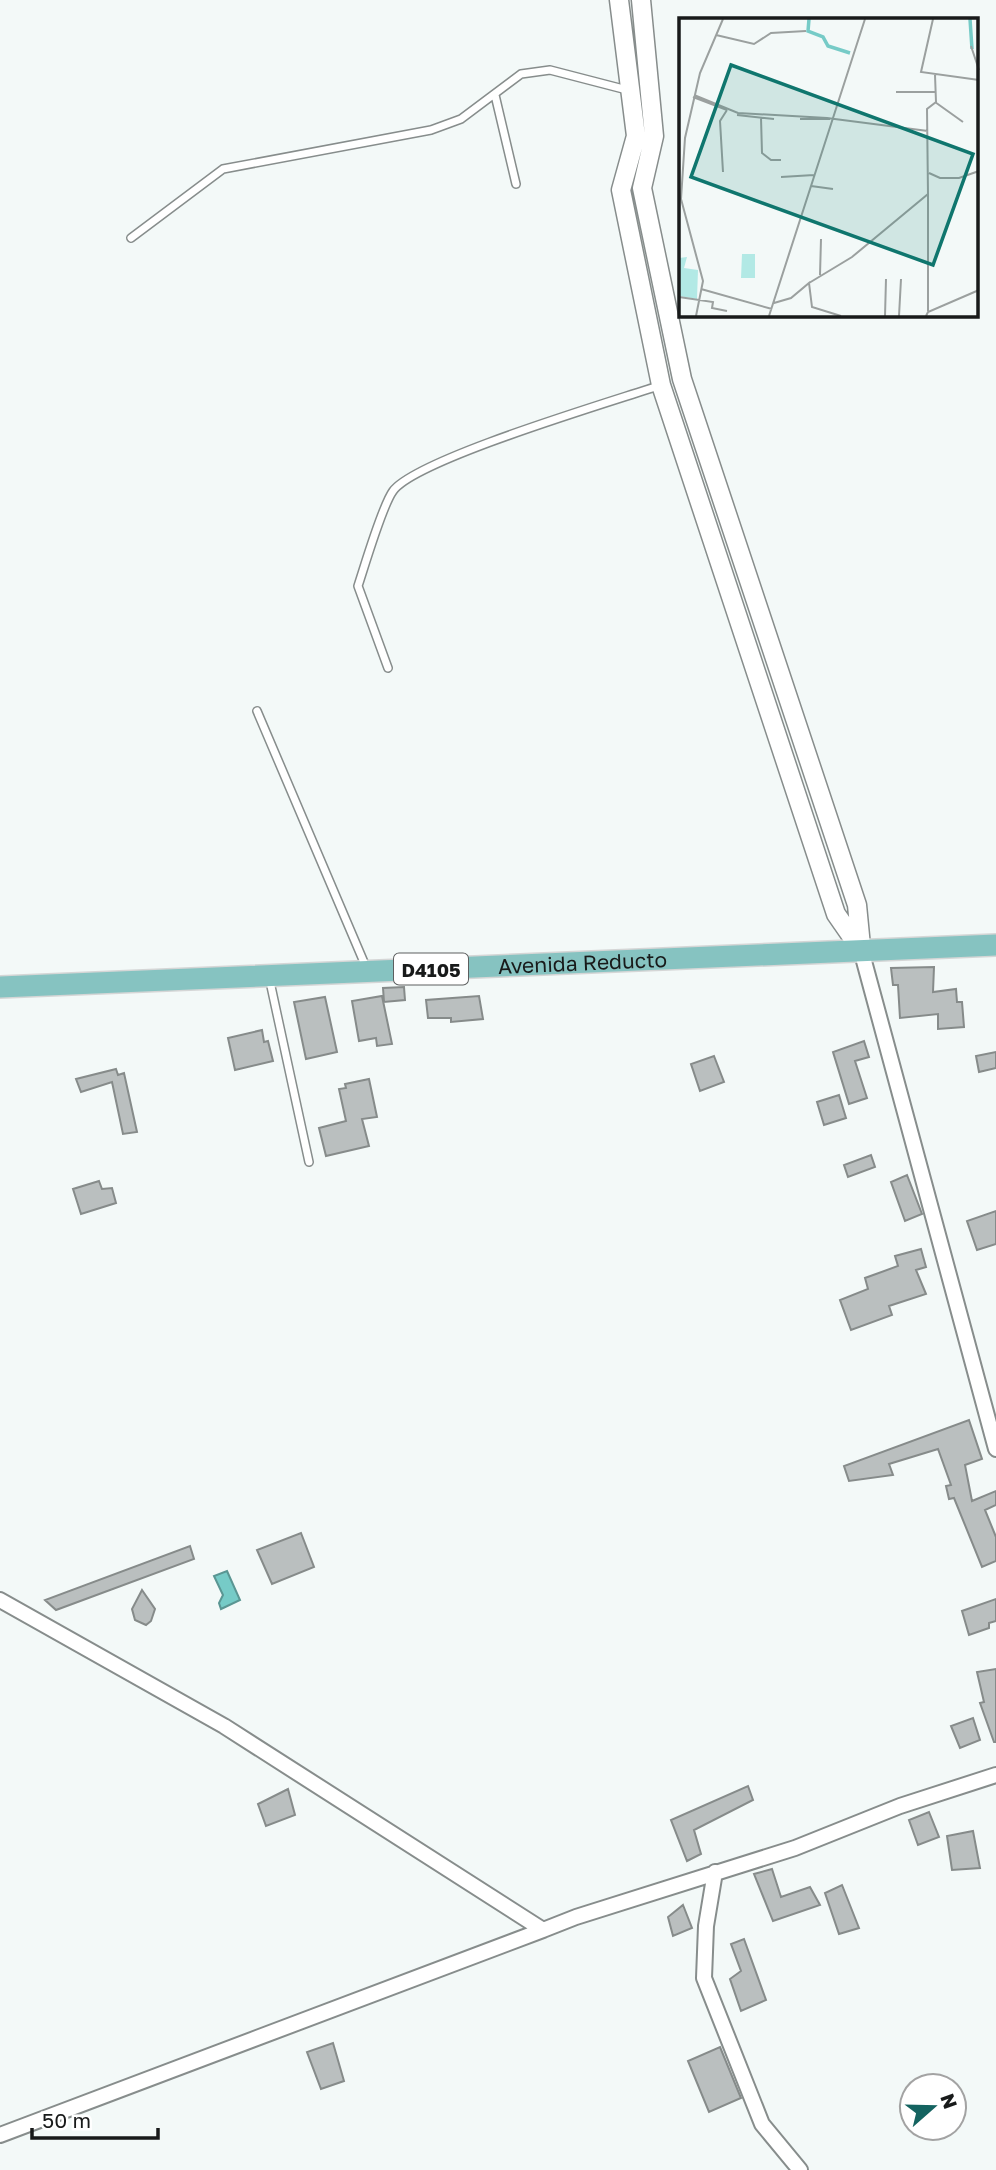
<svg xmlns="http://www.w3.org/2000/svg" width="996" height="2170" font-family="'Golos Text',sans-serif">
	<rect width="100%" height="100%" fill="#f3f9f8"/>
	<path fill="#76cbc7" stroke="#5a9693" stroke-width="2" d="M227,1571L240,1600L221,1609L219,1603L223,1595L214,1576Z"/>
	<path fill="#babfbf" stroke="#868b8a" stroke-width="2" d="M934,967L933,992L956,989L957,1002H962L964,1027L938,1029V1014L900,1018L898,985H893L891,968Z
		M404,987L405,1000L384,1002L383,988Z
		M382,996L392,1044L377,1046L376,1038L359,1041L352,1001Z
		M479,996L483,1019L451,1022V1018H428L426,1000Z
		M325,997L337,1052L306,1059L294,1002Z
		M262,1030L264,1042L268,1041L273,1061L235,1070L228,1038Z
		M864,1041L869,1057L855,1061L867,1098L849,1104L833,1052Z
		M996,1052V1068L979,1072L976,1056Z
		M714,1056L724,1082L700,1091L691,1064Z
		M116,1069L118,1075L124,1073L137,1132L123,1134L112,1082L81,1092L76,1079Z
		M369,1079L377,1117L362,1119L369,1146L326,1156L319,1128L346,1121L339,1089L346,1088L345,1084Z
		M839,1095L846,1118L824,1125L817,1102Z
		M871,1155L875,1167L848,1177L844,1165Z
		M907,1175L922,1214L905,1221L891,1182Z
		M99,1181L102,1189L112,1188L116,1203L81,1214L73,1189Z
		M996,1211V1244L977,1250L967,1221Z
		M921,1249L926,1267L916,1270L926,1294L889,1306L892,1315L851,1330L840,1300L868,1289L865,1278L898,1266L895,1256Z
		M969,1420L982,1459L965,1465L972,1501L996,1491V1505L985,1510L996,1537V1561L982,1567L954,1498L949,1499L946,1486L951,1485L938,1449L889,1464L893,1475L849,1481L844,1466Z
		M301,1533L314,1567L272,1584L257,1550Z
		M190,1546L194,1559L56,1610L45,1600Z
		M142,1590L155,1609L151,1621L146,1625L135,1620L132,1609Z
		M996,1599V1621L989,1623V1628L969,1635L962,1611Z
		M996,1669V1742H994L980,1703L984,1702L977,1672Z
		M973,1718L980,1740L960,1748L951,1726Z
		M748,1786L753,1800L694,1830L701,1854L687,1861L671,1820Z
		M288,1789L295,1815L266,1826L258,1804Z
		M929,1812L939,1837L918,1845L909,1820Z
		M973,1831L980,1868L952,1870L947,1836Z
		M772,1869L781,1897L810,1887L820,1905L773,1921L754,1874Z
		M842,1885L859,1928L839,1934L825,1893Z
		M683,1905L692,1928L673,1936L668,1917Z
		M744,1939L766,2000L741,2011L730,1979L741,1971L731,1944Z
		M333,2043L344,2081L321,2089L307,2052Z
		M720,2047L741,2098L709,2112L688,2061Z"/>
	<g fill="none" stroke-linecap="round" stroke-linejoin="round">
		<g stroke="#878d8c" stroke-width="10">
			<path id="service" d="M495,95L516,184
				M131,238L223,169L431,130L461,119L521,74L550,70L631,91
				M388,668L358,586C365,565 382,506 393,491C416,459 614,401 661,385
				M257,711L366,967
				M269,977L309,1162"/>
		</g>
		<g stroke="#878d8c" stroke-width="18">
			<path id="minor" d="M861,950L996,1449
				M0,1600L224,1726L543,1930L576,1917L795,1848L900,1806L996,1775
				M715,1872L706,1926L704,1978L762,2124L800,2170
				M0,2135L543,1930"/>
		</g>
		<g stroke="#878d8c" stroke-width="21">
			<path id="tertiary" d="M619,0L636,136L621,190L661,385L836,914L861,950
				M641,0L654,136L642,188L682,379L857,905L861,946"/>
		</g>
		<g stroke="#d5d6d6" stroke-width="24">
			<g id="primary">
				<path id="s1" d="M0,987L996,945"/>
			</g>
		</g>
		<use href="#service" stroke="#fff" stroke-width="7"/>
		<use href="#minor" stroke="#fff" stroke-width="14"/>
		<use href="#tertiary" stroke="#fff" stroke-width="18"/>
		<use href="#primary" stroke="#86c3c1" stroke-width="21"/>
	</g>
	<g text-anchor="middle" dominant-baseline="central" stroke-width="7" stroke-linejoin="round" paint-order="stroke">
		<rect fill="#fff" stroke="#5d5f5f" stroke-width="2" x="394" y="953.5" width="74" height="31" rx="5"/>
		<g font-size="19" font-weight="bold" fill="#181a1a">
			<text x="431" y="969">D4105</text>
		</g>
		<g font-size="21" fill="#181a1a" stroke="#fff">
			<text stroke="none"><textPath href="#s1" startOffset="583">Avenida Reducto</textPath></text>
		</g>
	</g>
	<g transform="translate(679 18)">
		<rect width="299" height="299" fill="#f3f9f8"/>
		<path d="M63,236H76V260H62ZM8,239L5,250L19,252L18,281L0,278V240Z" fill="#b2e9e5"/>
		<path fill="none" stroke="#76cbc7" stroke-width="3.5" d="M130,1L129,13L144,19L149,28L171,35M291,1L293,31"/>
		<path fill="none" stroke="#9ba09f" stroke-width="2" d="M254,1L242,54L300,62M37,17L75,26L92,15L127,13M292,28L300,52M217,74H257M15,77L59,95L148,100L249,113M14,79L48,92M256,84L284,104M58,97L95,101M82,100L83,135L92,142H102M121,101H151M44,154L41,103L48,92M250,155L261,160H280L300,153M102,159L135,157M132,168L154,171M141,257L142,221M130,265L173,239L249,176L248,91L257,84L256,57M22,271L93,291M0,279L34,284L33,290L48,293M95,285L112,280L130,265L133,289L162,298M249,293V176M17,298L24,263L2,181L6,120L21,55L44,1M90,298L186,1M206,298L207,261M220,298L222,261M247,298L249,294L300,272"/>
		<path fill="#0f766e" fill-opacity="0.15" stroke="#0f766e" stroke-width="3.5" d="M52,47L294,136L254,247L12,159Z"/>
		<rect width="299" height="299" fill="none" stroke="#181a1a" stroke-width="3.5"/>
	</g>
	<g transform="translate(933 2107) rotate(70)"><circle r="33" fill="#ffffff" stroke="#a3a3a3" stroke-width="2"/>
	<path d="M0-5L12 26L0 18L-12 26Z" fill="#146360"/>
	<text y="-10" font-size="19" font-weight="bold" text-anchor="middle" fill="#181a1a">N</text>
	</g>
	<path d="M32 2128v10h126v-10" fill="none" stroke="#181a1a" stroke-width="3.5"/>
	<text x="42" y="2128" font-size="21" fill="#181a1a" stroke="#ffffff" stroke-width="5" paint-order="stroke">50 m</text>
</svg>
